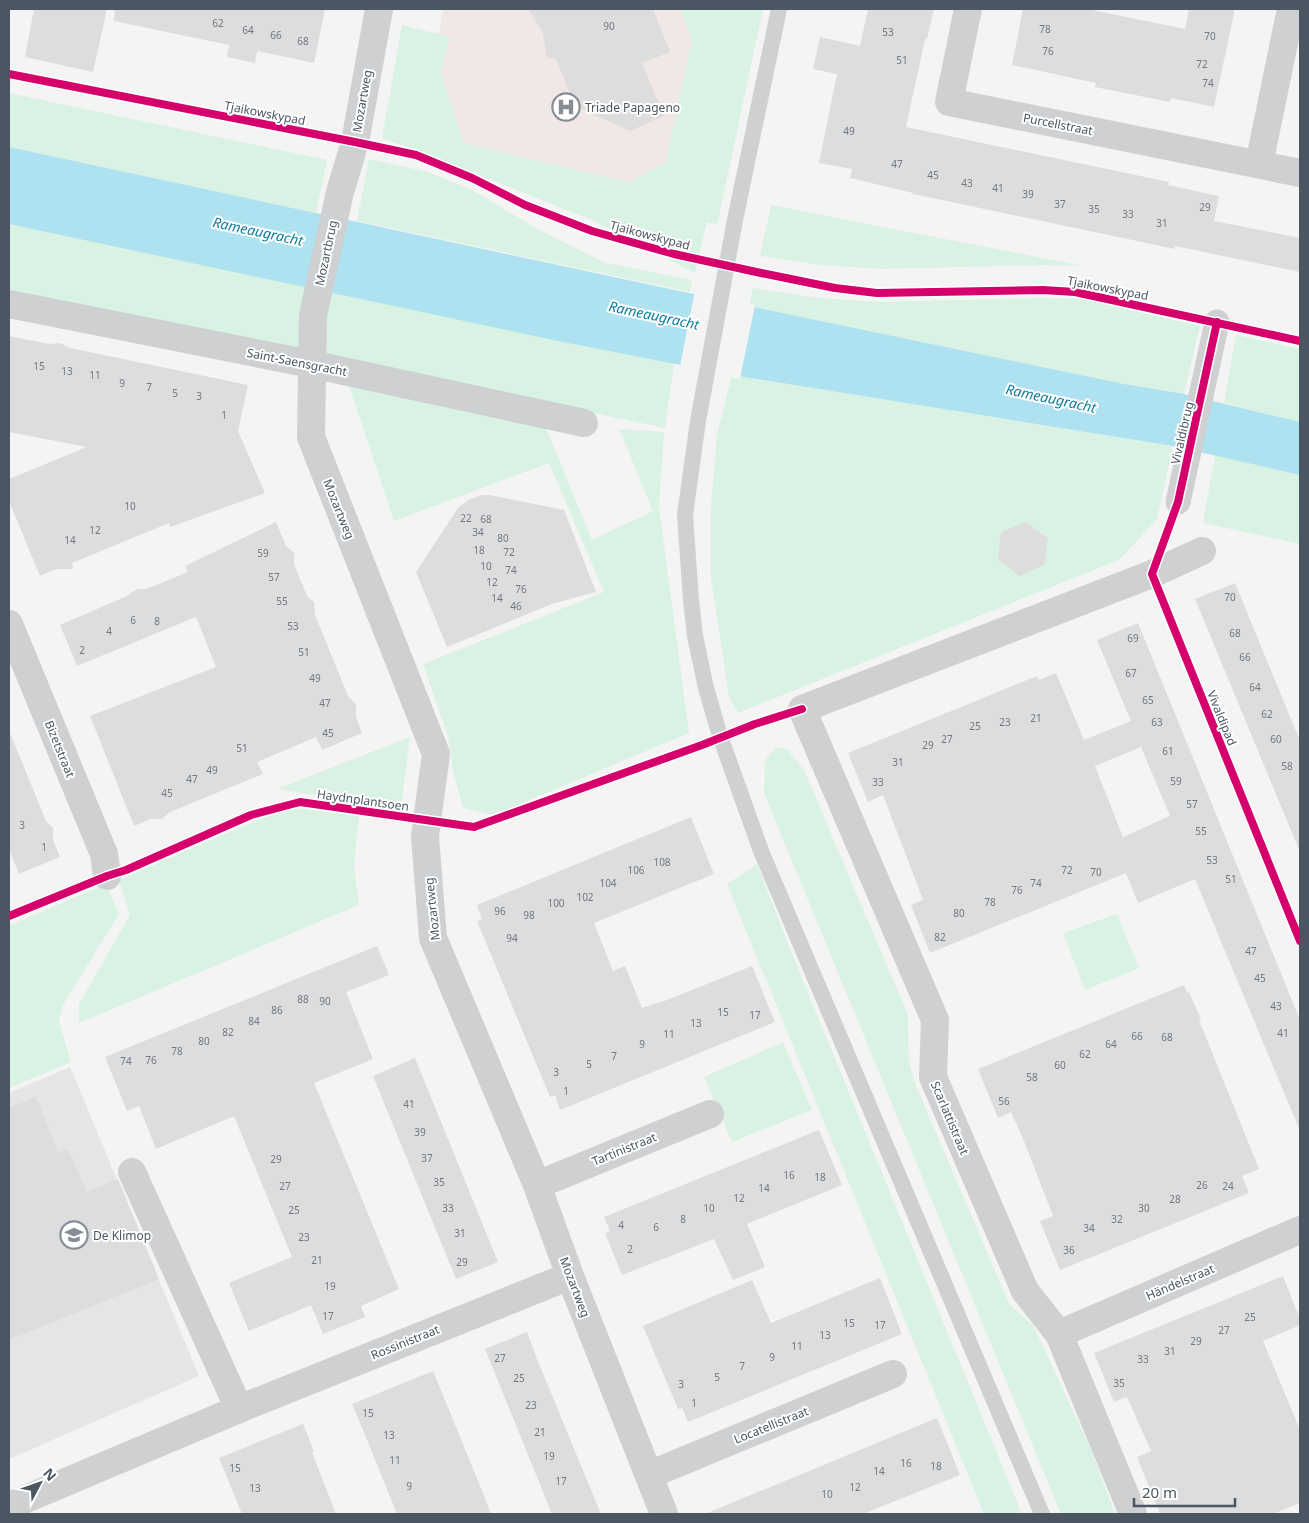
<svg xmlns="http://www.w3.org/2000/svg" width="1309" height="1523" font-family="'Noto Sans',sans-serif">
	<rect width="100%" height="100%" fill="#f4f4f4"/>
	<path fill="#e6e5e6" d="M70,1067L199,1376L9,1459V1093Z"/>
	<path fill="#f1e7e6" d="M443,9H711L672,165L627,186L456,147L433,66Z"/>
	<path fill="#d9f2e3" d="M680,9H763L717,225L707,222L695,273L592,220L422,152L382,138L402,25L450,37L441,72L464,143L628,182L666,162L692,39Z
		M9,93L327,160L316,213L9,147Z
		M369,159L428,172L474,191L541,231L603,262L692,280L690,292L357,221Z
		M771,205L1083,266L1043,265L882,269L821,265L760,256Z
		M9,224L674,363L665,428L251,340L9,292Z
		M753,288L817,298L881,302L1043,298L1082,299L1200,326L1184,394L1124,384L749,306Z
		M1236,335L1300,349V422L1224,403Z
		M732,375L1173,446L1157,519L1119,560L738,713L729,697L710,571L711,506L717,435Z
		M349,386L543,421L592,540L653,511L619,429L664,432L659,507L689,733L494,815L463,808L453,771L448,736L423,664L604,592L549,463L394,521Z
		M1215,455L1300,475V544L1203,523Z
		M410,737L401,808L277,789Z
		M776,748L787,749L804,770L908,1015L909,1061L914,1081L1009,1304L1033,1325L1091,1450L1115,1514H1061L764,793L765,760Z
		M295,808L359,816L354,866L359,905L79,1023V1004L130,915L119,880L255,821Z
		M757,864L788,944L1022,1514H984L727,884Z
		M106,884L119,914L63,1005L59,1021L71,1062L9,1088V926Z
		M1117,914L1139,968L1085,990L1063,933Z
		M783,1042L812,1110L732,1142L704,1077Z"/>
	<path fill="#aee2f0" d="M9,147L749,306L1124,384L1184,394L1300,422V475L1173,446L732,375L558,341L9,224Z"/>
	<path fill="#f4f4f4" d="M695,291L755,305L740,379L680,366Z"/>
	<path fill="#ddddde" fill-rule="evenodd" d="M34,9H107L93,72L25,57Z
		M115,9H325L314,63L257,51L255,63L227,57L229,45L114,21Z
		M528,9H653L670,52L642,63L664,116L630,131L575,106L556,59L547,58L543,33Z
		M868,9H934L927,39H925L906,127L1169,182L1168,185L1219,196L1214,221L1300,238V272L1175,246V249L913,194V193L850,178L852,169L819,163L837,74L813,69L820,37L860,46Z
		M1023,9H1087L1185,29L1189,9H1235L1214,107L1171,98L1170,102L1095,87L1096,83L1012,65Z
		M9,336L49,344L60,343L70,348L248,385L238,431L265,493L170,527L169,523L72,563L73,569H56L40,576L9,501V479L87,447L9,432Z
		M482,495H490L564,510L596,592L552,604L447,647L416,572L458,508L470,499Z
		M276,522L286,546L294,553V564L307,596L314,602L315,615L348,696L356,705V717L362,733L322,750L316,737L257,762L263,774L170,812L162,819H151L134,826L90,716L216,667L196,617L77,666L60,625L127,596L137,589H146L188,572L185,566Z
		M1026,522L1048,538L1044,565L1019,576L998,559L1001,532Z
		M1235,583L1300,741V852L1195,599Z
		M1138,623L1300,1020V1131L1195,879L1138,903L1126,873L930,953L911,905L923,900L883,795L868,802L848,753L1037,676L1039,680L1056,673L1084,740L1131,721L1097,640ZM1141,747L1170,816L1123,837L1095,766Z
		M9,733H10L46,821L53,828V840L60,857L19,874L9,849Z
		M691,817L714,874L594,923L613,971L625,966L642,1008L667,1000L752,966L775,1022L560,1110L555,1095L550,1097L477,921L482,919L477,905Z
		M377,946L389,975L346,992L373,1059L314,1083L399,1289L361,1306L365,1317L323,1334L311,1305L249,1331L229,1283L292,1257L234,1116L156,1149L139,1106L127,1111L105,1057Z
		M1184,985L1187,993L1189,992L1201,1019L1199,1020L1259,1169L1242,1176L1249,1193L1060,1270L1040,1221L1053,1216L1022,1136L1011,1112L998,1118L978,1069Z
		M415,1058L498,1262L456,1279L373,1076Z
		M36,1097L58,1153L68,1149L87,1192L118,1179L159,1279L9,1340V1108Z
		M819,1130L842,1185L747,1224L765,1267L733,1280L714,1239L622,1275L605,1233L610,1231L604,1217Z
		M1283,1276L1300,1319V1325L1263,1341L1300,1430V1503L1273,1514H1160L1137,1457L1151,1451L1127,1397L1114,1402L1094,1353Z
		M880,1278L902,1334L688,1422L682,1408L678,1409L643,1326L752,1280L771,1323Z
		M527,1332L537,1359L601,1514H552L485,1349Z
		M433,1371L483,1493L491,1514H397L363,1430L352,1404Z
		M937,1418L960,1475L863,1514H705Z
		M303,1424L314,1451L312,1452L336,1514H242L219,1458Z"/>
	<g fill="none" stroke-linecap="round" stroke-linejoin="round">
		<path stroke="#ced0d2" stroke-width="16" d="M779,9L735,220L698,421L685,515L691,600L695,636L706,688L720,736L761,851L1042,1514"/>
		<path stroke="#ced0d2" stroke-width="25" d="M1178,502L1217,322"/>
		<path stroke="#ced0d2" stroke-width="28" d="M379,9L355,142L340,192L313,315L311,437L436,754L425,836L433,938L537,1185L570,1276L664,1514
			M968,9L949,102L1300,173
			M1259,164L1291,9
			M9,304L311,364L584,423
			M9,624L104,854L107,876
			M132,1172L239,1409
			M537,1185L710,1114
			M1059,1334L1300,1230
			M649,1475L893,1374
			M9,1506L239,1409L570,1276
			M1133,1514L1059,1334L1025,1291L933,1077L935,1020L802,709L1152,574L1202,551"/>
		<g stroke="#fff" stroke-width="11">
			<path id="cycleway" d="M9,74L355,142L416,155L472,178L525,205L592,231L674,254L761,273L835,288L877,293L1043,290L1075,292L1300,341
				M1217,322L1178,502L1152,574L1300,941
				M9,916L107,876L126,870L251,815L300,802L474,827L702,745L755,724L802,709"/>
		</g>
		<use href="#cycleway" stroke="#d6006c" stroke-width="8"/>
	</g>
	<defs>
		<g id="hospital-ring" transform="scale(1.4375)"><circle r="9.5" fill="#fff" stroke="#868d94" stroke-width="1.5"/><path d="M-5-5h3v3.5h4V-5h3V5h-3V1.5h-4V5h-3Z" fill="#868d94"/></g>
		<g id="school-ring" transform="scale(1.4375)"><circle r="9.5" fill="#fff" stroke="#868d94" stroke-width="1.5"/><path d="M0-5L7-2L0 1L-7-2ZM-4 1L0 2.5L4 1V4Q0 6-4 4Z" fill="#868d94"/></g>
	</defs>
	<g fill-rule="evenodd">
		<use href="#hospital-ring" x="566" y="107"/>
		<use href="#school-ring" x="74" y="1235"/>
	</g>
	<g text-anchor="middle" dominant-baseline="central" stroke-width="4" stroke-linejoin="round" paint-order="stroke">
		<g font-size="10" fill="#707881">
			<text x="218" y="23">62</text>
			<text x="609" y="26">90</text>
			<text x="1045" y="29">78</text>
			<text x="248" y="30">64</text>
			<text x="888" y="32">53</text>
			<text x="276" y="35">66</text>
			<text x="1210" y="36">70</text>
			<text x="303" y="41">68</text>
			<text x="1048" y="51">76</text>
			<text x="902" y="60">51</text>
			<text x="1202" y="64">72</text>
			<text x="1208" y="83">74</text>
			<text x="849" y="131">49</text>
			<text x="897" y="164">47</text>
			<text x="933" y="175">45</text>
			<text x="967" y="183">43</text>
			<text x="998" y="188">41</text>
			<text x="1028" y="194">39</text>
			<text x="1060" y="204">37</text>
			<text x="1205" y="207">29</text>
			<text x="1094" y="209">35</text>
			<text x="1128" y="214">33</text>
			<text x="1162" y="223">31</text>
			<text x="39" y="366">15</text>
			<text x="67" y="371">13</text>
			<text x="95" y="375">11</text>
			<text x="122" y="383">9</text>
			<text x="149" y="387">7</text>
			<text x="175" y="393">5</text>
			<text x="199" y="396">3</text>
			<text x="224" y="415">1</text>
			<text x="130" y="506">10</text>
			<text x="466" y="518">22</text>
			<text x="486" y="519">68</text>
			<text x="95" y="530">12</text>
			<text x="478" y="532">34</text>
			<text x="503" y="538">80</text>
			<text x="70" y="540">14</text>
			<text x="479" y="550">18</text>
			<text x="509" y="552">72</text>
			<text x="263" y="553">59</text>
			<text x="486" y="566">10</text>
			<text x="511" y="570">74</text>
			<text x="274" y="577">57</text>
			<text x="492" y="582">12</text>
			<text x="521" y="589">76</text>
			<text x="1230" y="597">70</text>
			<text x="497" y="598">14</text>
			<text x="282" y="601">55</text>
			<text x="516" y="606">46</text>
			<text x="133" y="620">6</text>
			<text x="157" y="621">8</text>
			<text x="293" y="626">53</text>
			<text x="109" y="631">4</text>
			<text x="1235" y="633">68</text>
			<text x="1133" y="638">69</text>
			<text x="82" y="650">2</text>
			<text x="304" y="652">51</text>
			<text x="1245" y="657">66</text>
			<text x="1131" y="673">67</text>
			<text x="315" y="678">49</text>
			<text x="1255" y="687">64</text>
			<text x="1148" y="700">65</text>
			<text x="325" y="703">47</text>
			<text x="1267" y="714">62</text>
			<text x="1036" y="718">21</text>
			<text x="1005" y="722">23</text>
			<text x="1157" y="722">63</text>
			<text x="975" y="726">25</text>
			<text x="328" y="733">45</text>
			<text x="947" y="739">27</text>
			<text x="1276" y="739">60</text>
			<text x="928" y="745">29</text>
			<text x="242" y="748">51</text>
			<text x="1168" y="751">61</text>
			<text x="898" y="762">31</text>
			<text x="1287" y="766">58</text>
			<text x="212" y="770">49</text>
			<text x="192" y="779">47</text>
			<text x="1176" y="781">59</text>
			<text x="878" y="782">33</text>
			<text x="167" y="793">45</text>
			<text x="1192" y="804">57</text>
			<text x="22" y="825">3</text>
			<text x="1201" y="831">55</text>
			<text x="44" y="847">1</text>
			<text x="1212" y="860">53</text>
			<text x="662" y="862">108</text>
			<text x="636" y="870">106</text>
			<text x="1067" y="870">72</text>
			<text x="1096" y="872">70</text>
			<text x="1231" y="879">51</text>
			<text x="608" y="883">104</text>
			<text x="1036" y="883">74</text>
			<text x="1017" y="890">76</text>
			<text x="585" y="897">102</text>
			<text x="990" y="902">78</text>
			<text x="556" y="903">100</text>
			<text x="500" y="911">96</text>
			<text x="959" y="913">80</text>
			<text x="529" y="915">98</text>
			<text x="940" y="937">82</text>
			<text x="512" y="938">94</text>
			<text x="1251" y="951">47</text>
			<text x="1260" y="978">45</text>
			<text x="303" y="999">88</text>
			<text x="325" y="1001">90</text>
			<text x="1276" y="1006">43</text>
			<text x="277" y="1010">86</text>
			<text x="723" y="1012">15</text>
			<text x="755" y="1015">17</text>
			<text x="254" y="1021">84</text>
			<text x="696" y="1023">13</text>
			<text x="228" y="1032">82</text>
			<text x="1283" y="1033">41</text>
			<text x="669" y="1034">11</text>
			<text x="1137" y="1036">66</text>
			<text x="1167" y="1037">68</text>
			<text x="204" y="1041">80</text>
			<text x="642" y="1044">9</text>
			<text x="1111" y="1044">64</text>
			<text x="177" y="1051">78</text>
			<text x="1085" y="1054">62</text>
			<text x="614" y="1056">7</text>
			<text x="151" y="1060">76</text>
			<text x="126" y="1061">74</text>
			<text x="589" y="1064">5</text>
			<text x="1060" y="1065">60</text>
			<text x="556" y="1072">3</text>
			<text x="1032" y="1077">58</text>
			<text x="566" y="1091">1</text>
			<text x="1004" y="1101">56</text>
			<text x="409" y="1104">41</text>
			<text x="420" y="1132">39</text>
			<text x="427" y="1158">37</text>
			<text x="276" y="1159">29</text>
			<text x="789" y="1175">16</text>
			<text x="820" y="1177">18</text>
			<text x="439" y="1182">35</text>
			<text x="1202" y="1185">26</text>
			<text x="285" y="1186">27</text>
			<text x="1228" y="1186">24</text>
			<text x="764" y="1188">14</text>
			<text x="739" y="1198">12</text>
			<text x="1175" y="1199">28</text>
			<text x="448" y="1208">33</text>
			<text x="709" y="1208">10</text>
			<text x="1144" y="1208">30</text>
			<text x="294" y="1210">25</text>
			<text x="683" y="1219">8</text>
			<text x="1117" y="1219">32</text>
			<text x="621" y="1225">4</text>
			<text x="656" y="1227">6</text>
			<text x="1089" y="1228">34</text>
			<text x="460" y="1233">31</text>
			<text x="304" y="1237">23</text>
			<text x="630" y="1249">2</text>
			<text x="1069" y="1250">36</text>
			<text x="317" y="1260">21</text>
			<text x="462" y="1262">29</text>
			<text x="330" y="1286">19</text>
			<text x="328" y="1316">17</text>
			<text x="1250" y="1317">25</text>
			<text x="849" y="1323">15</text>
			<text x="880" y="1325">17</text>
			<text x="1224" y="1330">27</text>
			<text x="825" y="1335">13</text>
			<text x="1196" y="1341">29</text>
			<text x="797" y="1346">11</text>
			<text x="1170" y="1351">31</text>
			<text x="772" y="1357">9</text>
			<text x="500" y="1358">27</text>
			<text x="1143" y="1359">33</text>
			<text x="742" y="1366">7</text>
			<text x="717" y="1377">5</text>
			<text x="519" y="1378">25</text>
			<text x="1119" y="1383">35</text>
			<text x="681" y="1384">3</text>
			<text x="694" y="1403">1</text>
			<text x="531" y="1405">23</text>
			<text x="368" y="1413">15</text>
			<text x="540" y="1432">21</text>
			<text x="389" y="1435">13</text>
			<text x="549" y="1456">19</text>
			<text x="395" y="1460">11</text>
			<text x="906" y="1463">16</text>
			<text x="936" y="1466">18</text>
			<text x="235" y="1468">15</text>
			<text x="879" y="1471">14</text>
			<text x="561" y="1481">17</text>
			<text x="409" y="1486">9</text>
			<text x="855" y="1487">12</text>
			<text x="255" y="1488">13</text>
			<text x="827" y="1494">10</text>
		</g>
		<g font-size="12" fill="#4a5661" stroke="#fff">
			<text transform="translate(362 101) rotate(-80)">Mozartweg</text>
			<text transform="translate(265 113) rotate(11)">Tjaikowskypad</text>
			<text transform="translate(1058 124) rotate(11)">Purcellstraat</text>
			<text transform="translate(650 235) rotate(15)">Tjaikowskypad</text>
			<text transform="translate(326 253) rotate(-78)">Mozartbrug</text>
			<text transform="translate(1108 288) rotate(11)">Tjaikowskypad</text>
			<text transform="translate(297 362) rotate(11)">Saint-Saensgracht</text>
			<text transform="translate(1182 433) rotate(-77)">Vivaldibrug</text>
			<text transform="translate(339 509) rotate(68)">Mozartweg</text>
			<text transform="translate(1222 718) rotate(68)">Vivaldipad</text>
			<text transform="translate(60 749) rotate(68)">Bizetstraat</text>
			<text transform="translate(363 800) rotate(8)">Haydnplantsoen</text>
			<text transform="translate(432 909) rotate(-96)">Mozartweg</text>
			<text transform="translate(950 1118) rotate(67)">Scarlattistraat</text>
			<text transform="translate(624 1149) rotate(-22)">Tartinistraat</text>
			<text transform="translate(1180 1282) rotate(-23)">Händelstraat</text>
			<text transform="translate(575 1287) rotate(69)">Mozartweg</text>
			<text transform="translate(405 1342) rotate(-22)">Rossinistraat</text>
			<text transform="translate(771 1425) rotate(-22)">Locatellistraat</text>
		</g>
		<g font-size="12" fill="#4a5661" stroke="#fff" text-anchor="start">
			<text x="585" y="107">Triade Papageno</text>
			<text x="93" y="1235">De Klimop</text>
		</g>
		<g font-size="14" font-style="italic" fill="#0c7c9b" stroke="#fff">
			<text transform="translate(258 231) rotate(12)">Rameaugracht</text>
			<text transform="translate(654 315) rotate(12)">Rameaugracht</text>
			<text transform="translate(1051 398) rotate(12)">Rameaugracht</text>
		</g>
	</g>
	<rect width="1309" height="1523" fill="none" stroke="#4a5661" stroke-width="20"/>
	<g transform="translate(40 1483) rotate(49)" stroke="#ffffff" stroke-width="4" paint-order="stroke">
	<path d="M0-4L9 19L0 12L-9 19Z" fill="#4a5661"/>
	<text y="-8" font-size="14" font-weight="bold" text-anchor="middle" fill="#4a5661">N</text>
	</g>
	<path d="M1134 1498v8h101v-8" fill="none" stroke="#4a5661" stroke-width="2.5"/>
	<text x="1142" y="1498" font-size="15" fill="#4a5661" stroke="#ffffff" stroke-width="4" paint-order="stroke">20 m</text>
</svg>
